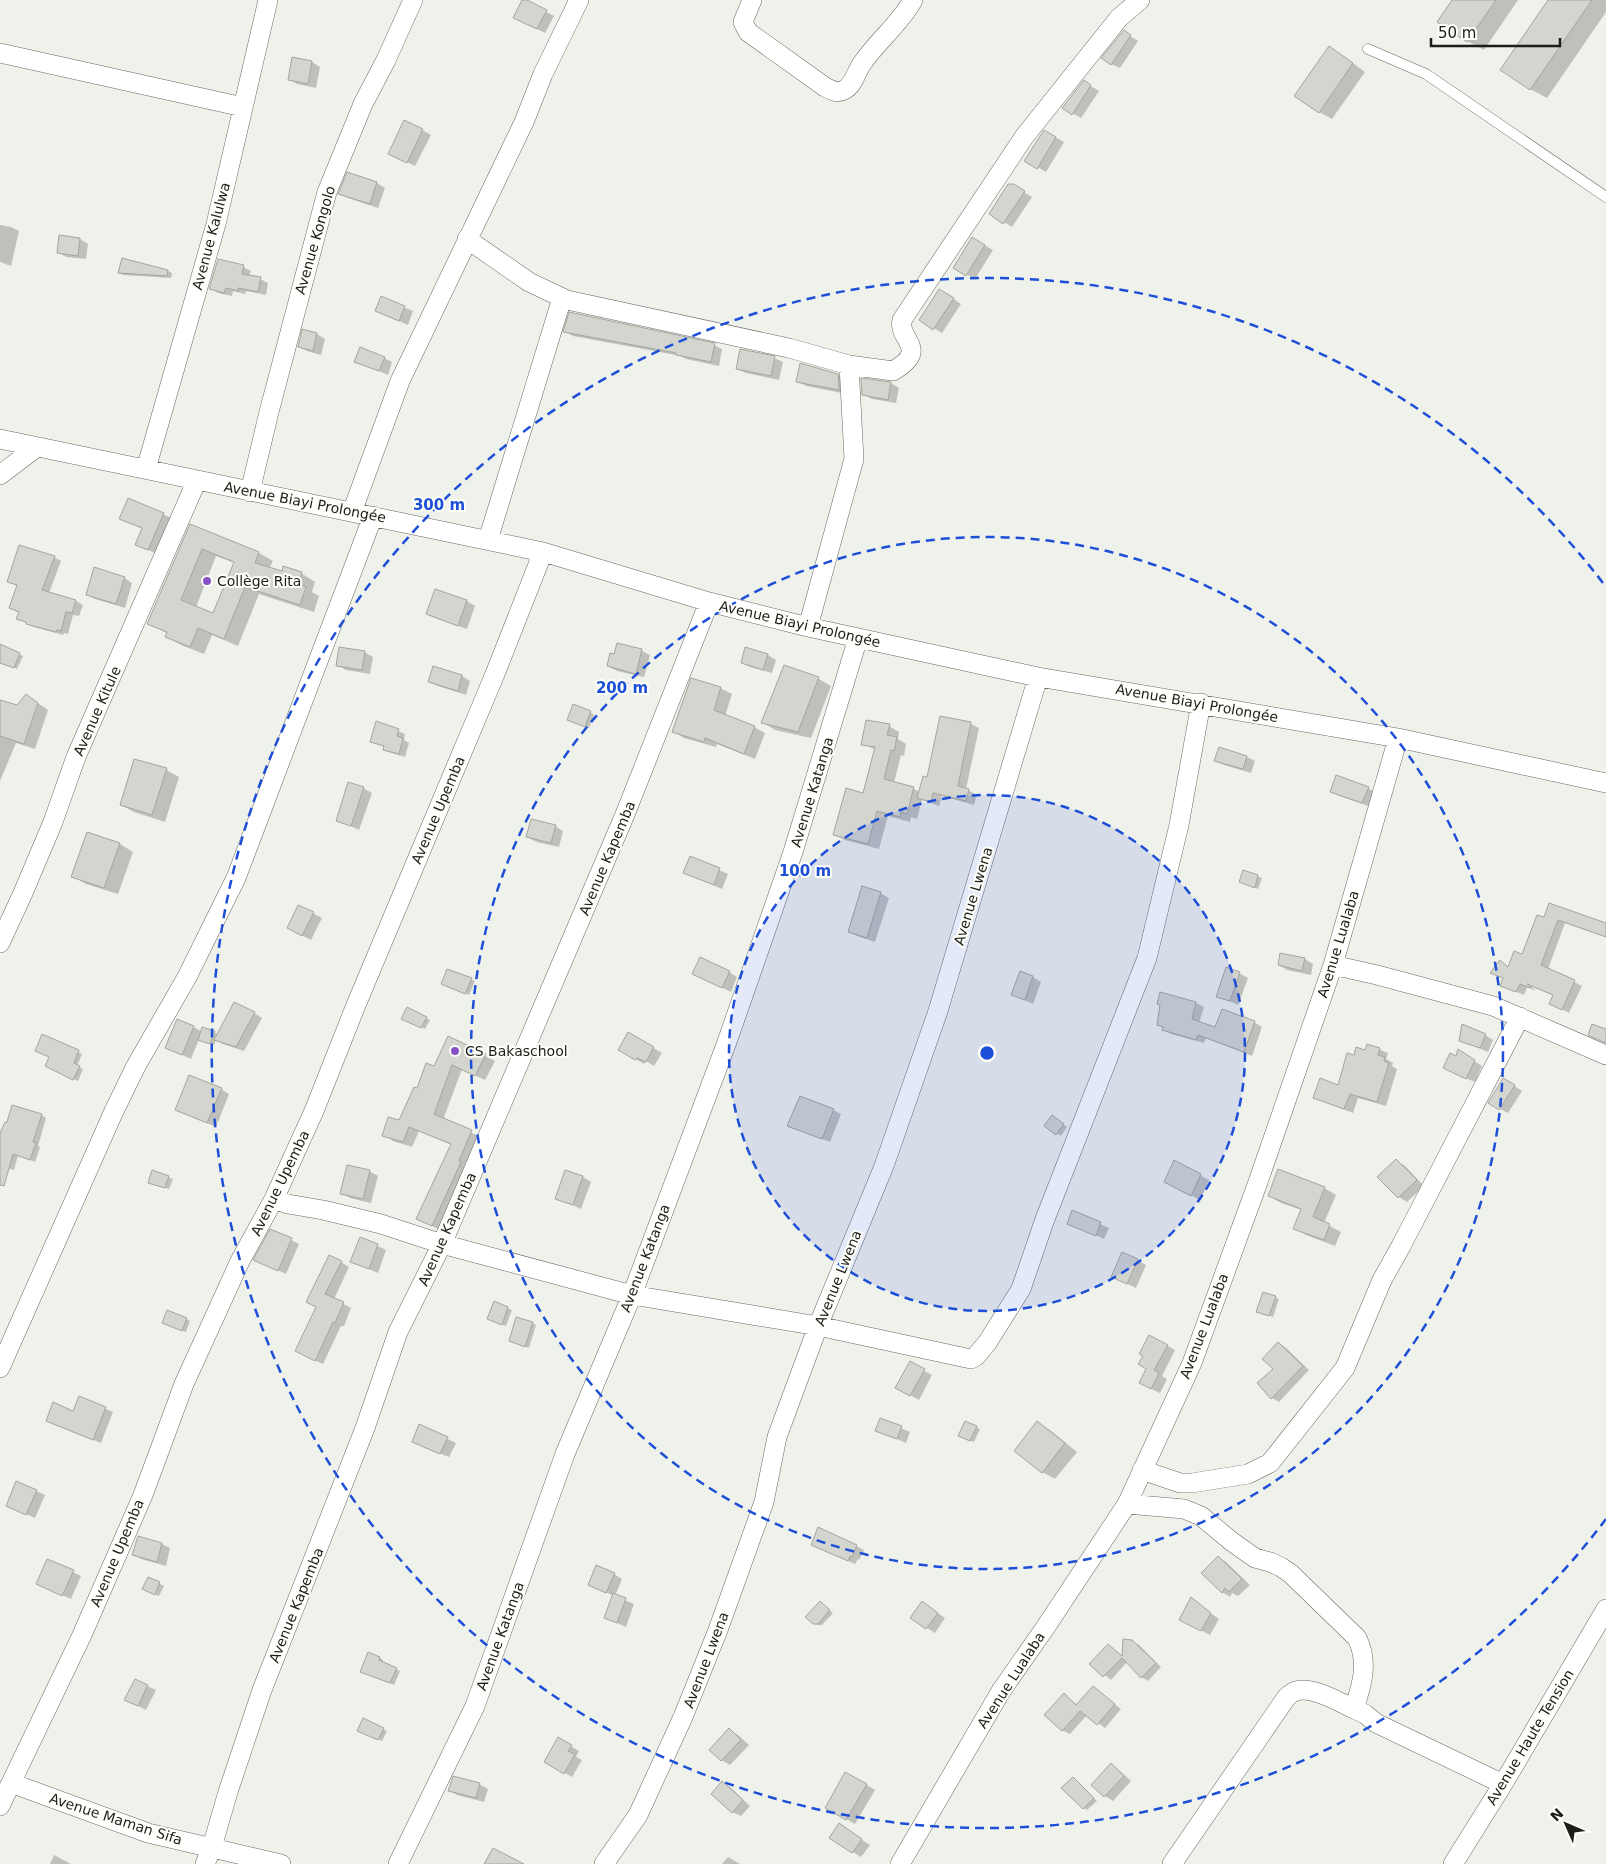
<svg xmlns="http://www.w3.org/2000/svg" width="1606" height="1864" font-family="'DejaVu Sans',sans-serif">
	<rect width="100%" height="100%" fill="#eff1eb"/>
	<path fill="#0003" fill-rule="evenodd" d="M524,0L554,16L545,33L523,22Z
		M1453,0H1518L1484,50L1467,41Z
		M1550,0H1606V12L1547,98L1530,89Z
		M1124,32L1138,41L1120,68L1111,64Z
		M1342,55L1365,72L1332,119L1319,112Z
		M312,62L320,67L316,88L297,84L289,79Z
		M1084,82L1099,91L1081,118L1063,108Z
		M422,130L431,135L415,166L398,158Z
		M1045,131L1064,142L1046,172L1026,160Z
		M348,173L377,183L385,188L378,208L348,198L340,193Z
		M1022,191L1032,197L1012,227L1004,222Z
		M0,225L11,227L19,231L11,266L0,262Z
		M972,238L993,250L975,279L955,268Z
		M80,239L88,244L86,259L66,257L58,252Z
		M123,259L168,271L172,273L171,278L123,275L119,273Z
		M243,267L251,271L249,276L260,279L268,283L266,295L246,291L245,294L233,291L232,296L218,293L211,288Z
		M948,295L961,304L942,333L934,328Z
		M382,298L413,311L408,325L376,311Z
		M303,331L317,334L325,339L321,355L307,351L299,347Z
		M565,331L714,345L722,349L719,366L686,359L681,356L573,336Z
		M384,358L392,362L388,375L356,361Z
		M774,358L783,362L779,380L746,373L737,369Z
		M838,375L846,380L847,394L806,386L797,381Z
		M891,383L899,388L896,403L872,399L863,394Z
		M163,514L171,518L157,554L137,545L143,529L121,518Z
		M191,526L259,553L273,561L269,569L282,573H301L315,582L312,592L319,596L314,612L259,594L238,646L212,635L204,654L181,645L167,637L168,634L148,623ZM216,556L235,563L214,614L196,607Z
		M54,557L61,561L49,593L76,601L83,605L79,616L73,615L68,634L64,633L63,635L34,627L18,618L20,613L10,608L18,586L9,582Z
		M124,578L132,583L125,608L95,599L87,594Z
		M435,590L467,601L475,606L467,629L435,618L427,614Z
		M746,649L768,655L776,660L772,673L750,667L742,662Z
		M0,651L19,654L23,656L17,669L0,662Z
		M642,651L650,655L644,677L617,671L608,666Z
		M364,652L373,657L370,674L346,670L337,665Z
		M785,667L819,679L831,686L811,738L775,730L762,722Z
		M434,668L462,676L470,681L466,695L438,686L430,681Z
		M720,688L732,694L725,716L754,727L765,733L755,759L717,744L716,747L684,738L673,731Z
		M26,695L48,710L35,749L16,743L0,781V701L17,707Z
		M590,712L594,715L589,728L572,721Z
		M941,718L971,724L979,728L966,789L977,795L974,805L942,796L939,806L922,800L917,819L911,817L910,822L888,816L879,849L845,840L835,835L864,794L876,750L863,744L889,726L899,732L898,739L906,744L904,756L901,755L894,783L914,789L920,792L928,779Z
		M377,723L405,734L404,740L409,743L405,757L391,753L384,750L385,747L371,741Z
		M1247,757L1255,761L1251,773L1224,765L1215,761Z
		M166,770L179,777L165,822L134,812L121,805Z
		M363,788L372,793L359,830L337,820Z
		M1368,788L1376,793L1371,807L1340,796L1332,791Z
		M555,826L563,831L559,847L536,842L528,837Z
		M88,833L120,844L133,852L118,894L86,884L73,876Z
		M691,858L728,874L722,889L685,873Z
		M1244,872L1262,878L1258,889L1240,882Z
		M880,893L889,898L875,942L857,936L849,932Z
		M1549,905L1606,925V937L1565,923L1548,969L1582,986L1569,1013L1558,1007L1554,995L1530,985L1536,991L1527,987L1524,995L1509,989L1504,979L1492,972L1501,962L1509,967L1523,956L1544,919Z
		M299,906L322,918L311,940L297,933Z
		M1281,954L1305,959L1313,964L1311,975L1287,970L1279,965Z
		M448,970L475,981L469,995L447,986Z
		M729,972L737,977L731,992L702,978Z
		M1239,973L1248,978L1238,1005L1218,996Z
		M1033,977L1041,982L1033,1004L1013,995Z
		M1161,993L1196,1003L1204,1007L1199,1023L1216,1028L1254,1022L1262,1027L1252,1056L1206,1038L1204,1043L1171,1034L1164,1030V1028L1158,1024Z
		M407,1008L430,1020L425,1029L406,1020Z
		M254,1013L262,1018L244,1051L223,1044L216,1040L214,1045L199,1039L191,1059L167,1048L194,1027L202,1032H214L219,1035Z
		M629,1034L662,1053L654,1066L646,1061L644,1064L620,1050Z
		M1485,1035L1493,1040L1488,1052L1460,1040Z
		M449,1037L495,1061L485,1080L462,1069L443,1120L481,1137L442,1231L418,1219L452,1145L419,1131L412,1147L393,1141L384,1135L400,1122L417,1089L434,1068Z
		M1368,1045L1388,1053L1386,1059L1393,1063L1392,1066L1397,1069L1386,1106L1358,1098L1353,1113L1314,1098L1338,1086L1366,1051Z
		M1458,1051L1482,1066L1475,1082L1453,1073Z
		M78,1052L82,1054L77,1066L83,1069L78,1081L50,1068Z
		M1504,1079L1522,1091L1508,1113L1500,1109Z
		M221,1089L229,1094L216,1127L176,1110Z
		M833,1110L841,1114L830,1142L789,1126Z
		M42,1115L46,1118L38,1146L40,1147L35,1162L18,1155L14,1170L0,1166V1136Z
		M1056,1119L1067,1127L1061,1136L1046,1126Z
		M1396,1161L1404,1165L1424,1186L1407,1202L1399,1197L1379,1177Z
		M1174,1162L1209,1180L1200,1200L1174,1186Z
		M369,1171L378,1176L371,1203L350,1198L342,1193Z
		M153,1172L173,1179L169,1189L153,1184Z
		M583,1177L591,1182L581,1209L557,1198Z
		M1324,1188L1336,1195L1324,1223L1341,1232L1335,1246L1306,1235L1295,1228L1302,1210L1281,1203L1269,1196Z
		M1073,1212L1109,1228L1104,1239L1068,1223Z
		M360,1238L386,1250L378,1273L352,1262Z
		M291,1240L299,1244L286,1274L255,1260Z
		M1137,1260L1146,1265L1136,1288L1121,1281Z
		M341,1262L349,1267L334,1299L351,1308L344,1326H341L323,1364L305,1356L317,1307Z
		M1263,1293L1279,1299L1273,1317L1261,1313Z
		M494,1302L512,1310L506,1326L492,1320Z
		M168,1311L190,1321L186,1332L167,1325Z
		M532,1323L536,1325L529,1348L510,1341Z
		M1150,1336L1175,1350L1162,1376L1167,1379L1160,1393L1149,1388L1148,1369L1145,1356Z
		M1279,1343L1286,1348L1309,1370L1279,1402L1272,1398L1258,1383L1275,1369Z
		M910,1363L932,1375L919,1400L896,1387Z
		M79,1398L113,1412L101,1443L55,1425L73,1413Z
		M880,1419L910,1432L906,1443L876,1430Z
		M1037,1423L1050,1430L1077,1452L1055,1479L1042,1472Z
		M420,1426L456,1443L449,1457L421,1446Z
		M976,1427L980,1429L974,1442L963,1438Z
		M36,1491L45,1495L35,1518L16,1510Z
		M138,1537L162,1544L170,1548L166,1566L141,1559L133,1554Z
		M812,1545L856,1546L864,1550L859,1560L858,1559L855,1564Z
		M1218,1557L1226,1562L1250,1585L1238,1596L1232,1593L1230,1597L1222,1592Z
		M73,1572L81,1576L71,1599L46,1588Z
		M614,1574L622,1579L615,1596L634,1604L626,1627L605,1618L614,1596L589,1585Z
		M148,1578L164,1586L159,1596L147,1591Z
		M1191,1599L1219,1619L1210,1635L1189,1624Z
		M820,1603L833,1613L822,1625H818L813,1623Z
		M930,1608L945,1618L935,1633L912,1618Z
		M1132,1641L1139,1645L1161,1667L1148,1681L1141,1677L1127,1662L1111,1680L1091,1664L1108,1645L1123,1656Z
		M368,1654L380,1658L383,1660L382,1663L400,1671L394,1685L365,1673Z
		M147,1686L156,1690L146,1710L134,1704Z
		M1093,1687L1121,1709L1105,1728L1087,1715L1070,1734L1062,1730L1064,1695L1078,1705Z
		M383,1729L387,1731L382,1741L362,1732Z
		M729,1730L738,1735L749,1745L730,1765L721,1760Z
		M559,1739L579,1751L576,1757L582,1760L572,1777L546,1762Z
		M1111,1765L1119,1770L1131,1781L1113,1801L1105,1796Z
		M846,1773L875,1790L855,1824L826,1807Z
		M1073,1778L1097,1801L1087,1810L1084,1808Z
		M723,1783L731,1788L750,1806L741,1816L732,1812Z
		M479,1784L488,1789L484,1802L457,1795L449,1790Z
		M847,1830L870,1845L861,1857L831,1838Z
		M54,1855L71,1864H50Z
		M728,1857L740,1864H722Z"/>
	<path fill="#d3d5ce" stroke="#a3a59f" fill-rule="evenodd" d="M522,0H527L547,10L537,29L513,18Z
		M1452,0H1496L1467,42L1437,22Z
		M1548,0H1592L1530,90L1500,70Z
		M1124,30L1131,35L1111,65L1101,58Z
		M1329,46L1353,63L1319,113L1294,96Z
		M292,57L312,61L308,84L288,80Z
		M1084,80L1091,85L1072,115L1062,108Z
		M404,120L423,129L407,163L388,154Z
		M1044,130L1056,137L1037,169L1024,161Z
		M347,172L377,182L370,204L338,194Z
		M1008,184H1014L1025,191L1003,224L989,214Z
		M59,235L80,238L78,256L57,253Z
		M972,237L985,245L966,276L953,268Z
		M122,258L168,270L167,276L118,273Z
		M218,259L244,265L242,274L261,277L258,292L238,288V291L226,288L224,293L209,289Z
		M939,289L954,298L933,330L919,320Z
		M381,296L405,306L399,321L375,311Z
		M569,312L715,343L711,362L676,355V353L563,332Z
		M302,329L317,333L313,351L298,347Z
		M360,347L385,357L379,371L354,362Z
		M740,349L775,356L771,376L736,369Z
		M800,363L838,374L839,390L796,382Z
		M861,378L891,382L888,400L862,395Z
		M128,498L164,513L148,550L135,545L142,528L119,519Z
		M190,524L259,552L255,563L282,571L283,566L302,572L298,584L306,587L300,605L245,587L224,639L198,628L190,647L165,637L167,632L147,624ZM202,549L234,562L213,613L181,600Z
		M19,545L55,556L42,590L76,600L72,613L66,612L61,631L57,630L56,632L26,624V622L16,619L19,612L9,608L17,585L7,582Z
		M94,567L125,577L116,604L86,595Z
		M435,589L467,600L458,626L426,614Z
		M617,643L642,649L636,674L607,666L610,653L614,654Z
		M0,644L20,653L14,668L0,663Z
		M339,647L365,651L362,670L336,666Z
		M745,647L768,654L763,670L741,663Z
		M784,665L819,677L798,732L761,723Z
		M433,666L462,675L458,691L428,682Z
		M691,678L721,687L714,710L755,726L744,754L705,738L704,742L672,732Z
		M26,694L38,703L24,744L0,736V700L17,705Z
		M573,704L591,711L585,727L567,720Z
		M940,716L971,722L958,786L969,789L966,801L933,793L931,802L917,798L923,776L927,777Z
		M866,720L890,724L887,735L897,737L894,751L891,750L884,779L914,787L907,814L901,812L900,817L877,811L868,844L833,835L846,788L863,793L875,747L861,745Z
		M376,721L399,729L397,736L403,738L399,754L383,750L384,746L370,742Z
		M1219,747L1247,756L1243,769L1214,761Z
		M134,759L167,768L152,815L120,805Z
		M1336,775L1369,787L1362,803L1330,792Z
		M348,782L364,787L351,826L336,821Z
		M531,819L556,825L551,843L526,837Z
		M87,832L120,843L104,888L71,877Z
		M690,856L720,868L714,885L683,873Z
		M1243,870L1258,875L1255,888L1239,882Z
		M862,886L881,892L867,938L848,932Z
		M1549,903L1606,923V937L1558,920L1541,965L1575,980L1562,1010L1549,1004L1553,995L1527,984L1531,987L1530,988L1520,984L1516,992L1500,986L1503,978L1490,973L1500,960L1508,967L1514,951L1522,954L1537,915L1544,917Z
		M298,905L314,912L302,936L287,928Z
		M1280,953L1305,958L1302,971L1278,965Z
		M700,957L730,971L722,988L692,974Z
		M1226,967L1240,972L1230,1001L1216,997Z
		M447,969L472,978L465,994L441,984Z
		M1020,971L1033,976L1025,1000L1011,995Z
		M1160,992L1196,1002L1192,1019L1215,1027L1222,1009L1255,1021L1244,1052L1198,1035L1196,1040L1162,1030L1163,1027L1157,1025L1160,1005L1157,1004Z
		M234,1002L255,1012L236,1047L214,1040Z
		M407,1007L427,1017L421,1028L401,1019Z
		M177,1019L194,1026L182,1055L165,1048Z
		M1462,1024L1486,1034L1480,1048L1459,1041Z
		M1592,1024L1606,1029V1043L1588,1035Z
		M202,1027L215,1031L210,1044L198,1040Z
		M628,1032L654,1047L646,1062L637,1058L635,1060L618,1050Z
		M42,1034L79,1050L74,1063L80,1066L73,1080L45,1066L49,1057L35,1051Z
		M448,1036L486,1054L475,1076L452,1065L434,1114L472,1130L459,1161L461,1162L432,1226L416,1219L451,1144L409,1127L403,1142L382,1136L388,1117L399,1120L414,1087L417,1088L426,1063L434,1066Z
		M1367,1044L1380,1048L1378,1055L1385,1057L1384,1061L1389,1063L1377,1102L1350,1094L1344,1109L1313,1098L1320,1078L1338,1085L1347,1053L1354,1055L1356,1047L1365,1050Z
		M1458,1049L1475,1060L1466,1079L1443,1068L1450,1053L1456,1056Z
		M189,1075L222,1088L207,1123L175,1110Z
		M1503,1078L1515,1085L1499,1110L1488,1103Z
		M800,1096L834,1109L822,1139L787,1126Z
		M12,1105L42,1114L33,1142L36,1143L30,1160L13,1154L4,1186L0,1185V1133L5,1122H7Z
		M1052,1115L1064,1124L1056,1135L1044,1126Z
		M1396,1159L1417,1180L1398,1198L1377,1177Z
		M1174,1160L1201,1174L1191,1196L1164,1182Z
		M347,1165L370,1170L363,1199L340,1194Z
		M1278,1169L1325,1187L1313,1217L1330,1224L1324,1240L1293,1229L1301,1209L1268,1196Z
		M152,1170L169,1176L165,1188L148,1183Z
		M565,1170L583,1176L573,1205L555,1199Z
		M1072,1210L1101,1222L1096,1236L1067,1224Z
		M270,1229L292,1238L278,1271L253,1260Z
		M360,1237L378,1244L369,1269L350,1262Z
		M1122,1252L1138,1259L1127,1284L1111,1277Z
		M329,1255L342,1261L325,1294L344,1302L335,1323L333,1322L315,1361L295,1351L316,1307L306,1302Z
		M1263,1292L1276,1296L1269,1316L1256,1312Z
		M494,1301L508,1307L502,1325L487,1319Z
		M167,1310L187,1318L182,1331L162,1323Z
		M516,1317L533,1322L525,1347L509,1341Z
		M1149,1335L1168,1345L1154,1370L1159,1373L1151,1389L1139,1383L1146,1369L1138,1364L1143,1356L1139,1354Z
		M1278,1342L1303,1366L1271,1399L1257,1383L1273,1369L1262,1359Z
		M910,1361L925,1369L910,1396L895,1388Z
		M79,1396L106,1407L93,1440L46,1421L53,1402L73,1411Z
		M880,1418L902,1426L897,1439L875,1431Z
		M965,1421L977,1426L970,1441L958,1436Z
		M1037,1421L1065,1443L1042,1473L1014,1451Z
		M419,1424L448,1437L440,1454L412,1442Z
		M16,1481L37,1490L26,1515L6,1506Z
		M818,1527L857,1545L852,1557L850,1556L848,1561L811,1545Z
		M138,1536L162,1543L157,1562L132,1555Z
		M1218,1556L1242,1579L1229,1592L1225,1588L1222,1593L1201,1573Z
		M47,1559L74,1570L62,1596L36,1584Z
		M596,1565L615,1573L606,1593L588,1585Z
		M148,1577L160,1582L155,1595L142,1589Z
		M613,1593L626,1598L617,1623L604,1618Z
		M1191,1597L1211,1613L1201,1631L1179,1620Z
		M820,1601L830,1610L818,1624H813L805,1617Z
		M922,1601L938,1613L926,1629L910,1618Z
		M1123,1639L1132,1640L1156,1663L1141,1678L1122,1658L1103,1677L1089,1664L1108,1644L1122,1656Z
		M368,1652L380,1657L379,1660L397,1668L390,1683L360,1672Z
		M135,1679L148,1685L138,1706L124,1700Z
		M1093,1686L1115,1704L1097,1725L1080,1711L1062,1731L1044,1715L1064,1693L1076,1705Z
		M363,1718L384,1728L378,1740L357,1731Z
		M729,1728L741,1740L721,1761L709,1750Z
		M558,1737L572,1745L568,1751L575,1754L564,1774L544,1762Z
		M1111,1763L1124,1776L1104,1797L1091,1785Z
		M845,1772L867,1784L846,1820L825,1808Z
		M453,1776L480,1783L476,1798L448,1791Z
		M1073,1777L1094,1798L1083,1809L1061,1788Z
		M722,1781L743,1800L732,1813L711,1794Z
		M839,1823L862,1839L852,1853L829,1838Z
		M493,1848L524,1864H484Z"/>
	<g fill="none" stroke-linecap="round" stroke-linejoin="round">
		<g stroke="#686a64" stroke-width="11">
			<path id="lane" d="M1368,49L1426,74L1606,197"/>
		</g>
		<g stroke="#686a64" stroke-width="20">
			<path id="street" d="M752,0L743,22L748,32L825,87C831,90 837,94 844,90C853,86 856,73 861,65C877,41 899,25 913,0
				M0,53L243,107
				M467,239L529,282L567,300L789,348L849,365L893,371C931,349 897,340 902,320L1024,137L1119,18L1140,0
				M0,439L543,552L709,602L808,627L964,661L1038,677L1398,738L1606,783
				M146,469L216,224L268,0
				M0,475L37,447
				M250,492L269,412L327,192L363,104L386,60L413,0
				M352,512L400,381L524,122L543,74L579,0
				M488,540L562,298
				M808,627L854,459L849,365
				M0,943L23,893L53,822L76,757L197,480
				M1333,965L1377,975L1493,1006L1606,1055
				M274,1199L288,1204L323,1210L381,1224L442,1244L632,1295L818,1326L971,1359L976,1356L987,1343L1021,1289L1045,1219L1147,958L1179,825L1201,703
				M0,1368L114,1111L136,1066L187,977L236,878L373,516
				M1142,1470L1180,1483H1192L1248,1474L1270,1463L1345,1368L1382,1280L1401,1246L1520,1017
				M1127,1504L1184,1509L1201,1516L1231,1541L1255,1558L1270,1562L1281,1567L1291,1574L1357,1638C1369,1662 1362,1685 1354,1709L1365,1714L1376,1723L1503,1784
				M11,1783L148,1833L281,1864
				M0,1806L82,1635L143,1495L184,1384L240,1261L274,1199L314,1111L356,1005L495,674L543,552
				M205,1864L212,1847L228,1792L262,1690L365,1428L398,1332L442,1244L626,812L709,602
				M398,1864L475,1706L565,1454L632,1295L727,1042L793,852L858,638
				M604,1864L638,1815L683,1717L718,1630L764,1502L777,1437L818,1326L884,1166L938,1011L1038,677
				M900,1864L1001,1691L1045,1628L1127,1504L1192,1363L1258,1182L1333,965L1398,738
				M1172,1864L1286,1698C1288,1696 1292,1692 1296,1691C1312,1686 1339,1702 1354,1709
				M1453,1864L1503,1784L1606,1609"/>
		</g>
		<use href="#lane" stroke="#fff" stroke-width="10"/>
		<use href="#street" stroke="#fff" stroke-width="19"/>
	</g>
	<circle cx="987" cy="1053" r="258" fill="#1d4ed8" fill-opacity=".12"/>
	<g fill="none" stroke="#1d4ed8" stroke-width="2.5" stroke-dasharray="9 6">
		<circle cx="987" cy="1053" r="258"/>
		<circle cx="987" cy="1053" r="516"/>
		<path d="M1606 1519A775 775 0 1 1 1606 587"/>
	</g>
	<g fill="#8751c8" stroke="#fdfff8" stroke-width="2">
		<circle cx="207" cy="581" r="5"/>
		<circle cx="455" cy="1051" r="5"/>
	</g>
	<g text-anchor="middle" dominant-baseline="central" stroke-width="4" stroke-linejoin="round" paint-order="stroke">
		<g font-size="14" fill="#1d1e1b" stroke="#fdfff8">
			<text transform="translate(211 236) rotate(-75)">Avenue Kalulwa</text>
			<text transform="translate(315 240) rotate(-74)">Avenue Kongolo</text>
			<text transform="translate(305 502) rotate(11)">Avenue Biayi Prolongée</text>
			<text transform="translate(800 624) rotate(13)">Avenue Biayi Prolongée</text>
			<text transform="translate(1197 703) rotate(10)">Avenue Biayi Prolongée</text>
			<text transform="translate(97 711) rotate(-66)">Avenue Kitule</text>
			<text transform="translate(812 792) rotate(-73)">Avenue Katanga</text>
			<text transform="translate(438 810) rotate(-67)">Avenue Upemba</text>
			<text transform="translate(607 858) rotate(-67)">Avenue Kapemba</text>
			<text transform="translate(973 896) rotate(-73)">Avenue Lwena</text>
			<text transform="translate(1338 944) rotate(-73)">Avenue Lualaba</text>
			<text transform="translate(280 1183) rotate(-64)">Avenue Upemba</text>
			<text transform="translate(447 1229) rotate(-66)">Avenue Kapemba</text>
			<text transform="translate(645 1258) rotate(-69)">Avenue Katanga</text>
			<text transform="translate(838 1278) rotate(-68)">Avenue Lwena</text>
			<text transform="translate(1204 1326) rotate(-69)">Avenue Lualaba</text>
			<text transform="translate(117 1553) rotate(-67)">Avenue Upemba</text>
			<text transform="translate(296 1605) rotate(-68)">Avenue Kapemba</text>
			<text transform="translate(500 1636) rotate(-70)">Avenue Katanga</text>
			<text transform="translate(706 1660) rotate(-69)">Avenue Lwena</text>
			<text transform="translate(1011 1680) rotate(-57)">Avenue Lualaba</text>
			<text transform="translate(1530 1737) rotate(-59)">Avenue Haute Tension</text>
			<text transform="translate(116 1819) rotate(18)">Avenue Maman Sifa</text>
		</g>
		<g font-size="14" fill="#1d1e1b" stroke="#fdfff8" text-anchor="start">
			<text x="217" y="581">Collège Rita</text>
			<text x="465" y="1051">CS Bakaschool</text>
		</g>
	</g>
	<circle cx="987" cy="1053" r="8" fill="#1d4ed8" stroke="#fdfff8" stroke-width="2.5"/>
	<g font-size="15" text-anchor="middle" font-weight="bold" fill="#1d4ed8" stroke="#fdfff8" stroke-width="4" stroke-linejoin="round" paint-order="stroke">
		<text x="439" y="510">300 m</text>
		<text x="622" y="693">200 m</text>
		<text x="805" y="876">100 m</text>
	</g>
	<g transform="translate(1566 1824) rotate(315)" stroke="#fdfff8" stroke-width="4" paint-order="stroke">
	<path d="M0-4L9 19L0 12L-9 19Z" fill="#1d1e1b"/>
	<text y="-8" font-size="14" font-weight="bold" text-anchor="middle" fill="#1d1e1b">N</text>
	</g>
	<path d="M1431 38v8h129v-8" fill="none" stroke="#1d1e1b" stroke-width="2.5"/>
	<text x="1438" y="38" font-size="15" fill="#1d1e1b" stroke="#fdfff8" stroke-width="4" paint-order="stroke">50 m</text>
</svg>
